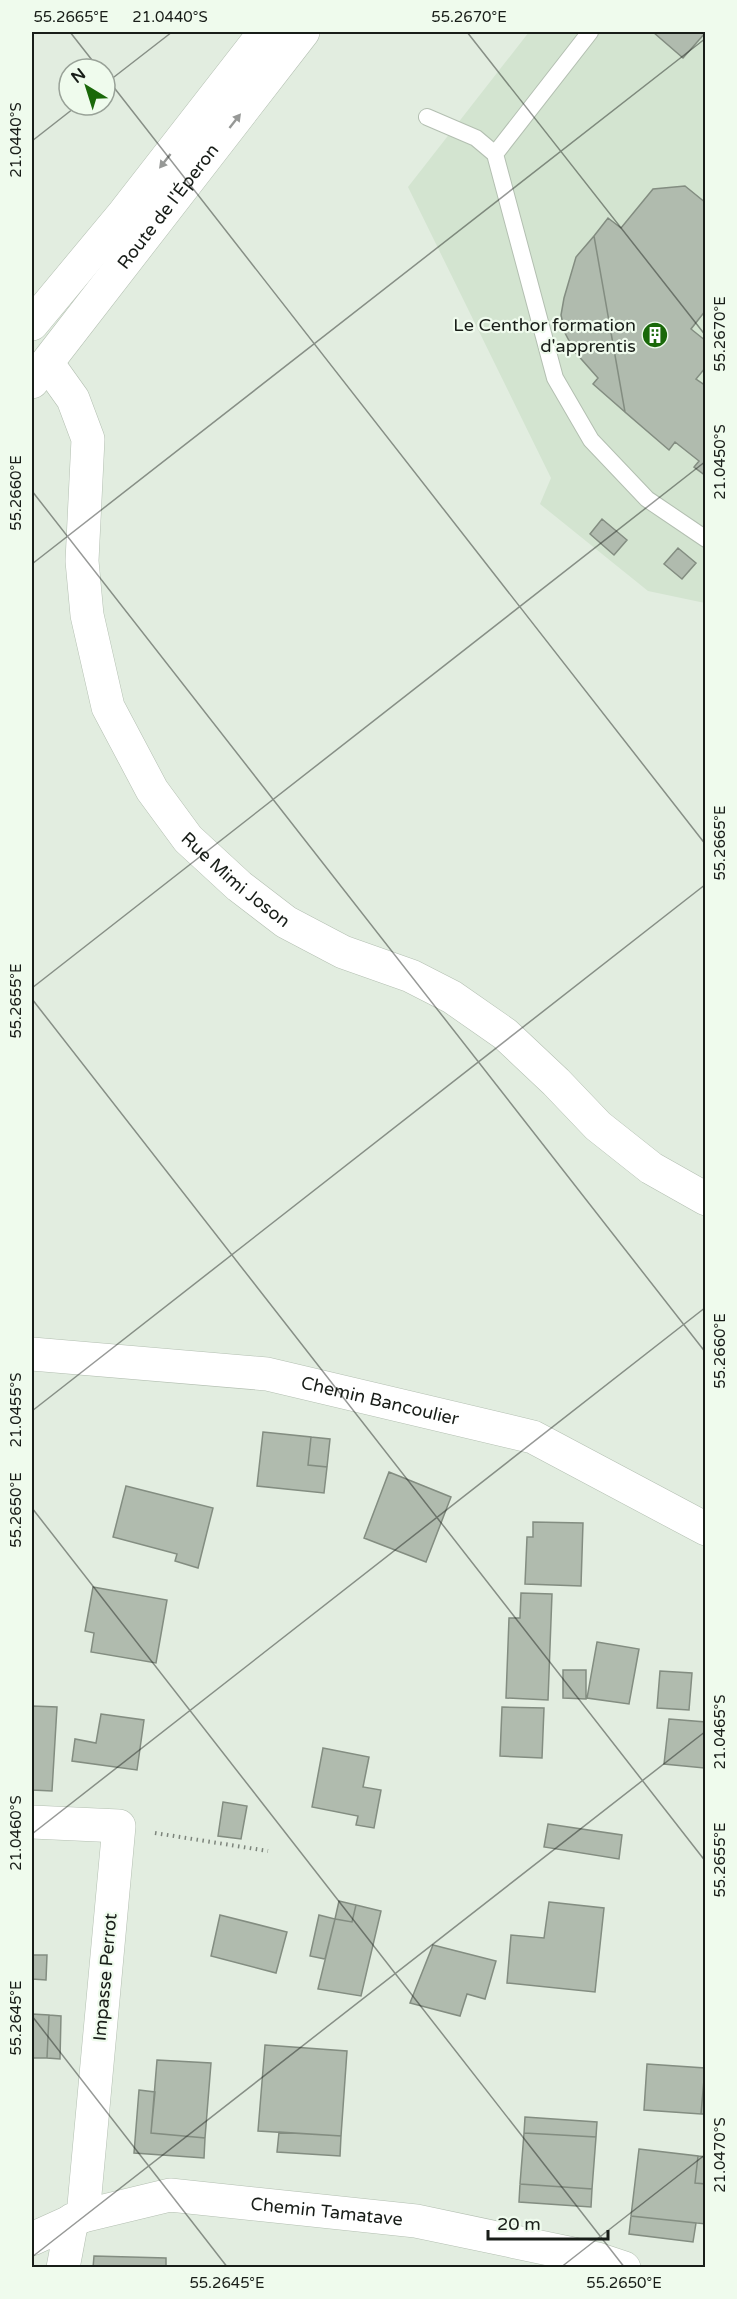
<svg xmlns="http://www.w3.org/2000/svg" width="737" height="2299" font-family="'Varela Round',sans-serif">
	<rect width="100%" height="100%" fill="#e2ede0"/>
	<path fill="#d3e4d0" d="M529,32H705V603L648,591L540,504L551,478L408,187Z"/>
	<path fill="#b0bbae" stroke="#838d81" stroke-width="1.5" d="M653,32H706L683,58Z
		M685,186L706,203V310L691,329L706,341V367L696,379L706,386V476L694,467L699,461L675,442L669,450L625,412L594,236L608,218L621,228L653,189Z
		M594,236L625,412L593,384L598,378L575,352L565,333L561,315L564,298L576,257Z
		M602,519L627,540L614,555L590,534Z
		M678,548L696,563L682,579L664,564Z
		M263,1432L311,1437L308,1465L327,1467L324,1493L257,1486Z
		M311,1437L330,1439L327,1467L308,1465Z
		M389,1472L451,1497L426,1562L364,1538Z
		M126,1486L213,1508L198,1568L175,1561L177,1554L113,1537Z
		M533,1522L583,1523L581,1586L525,1584L527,1537H533Z
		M93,1587L167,1600L156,1663L91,1652L94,1633L85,1631Z
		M521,1593L552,1594L548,1700L506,1698L509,1618H520Z
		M597,1642L639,1649L629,1704L587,1698Z
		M563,1670H586V1699L563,1698Z
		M660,1671L692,1673L689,1710L657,1708Z
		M32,1706L57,1707L52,1791L32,1790Z
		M502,1707L544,1708L542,1758L500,1756Z
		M101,1714L144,1720L137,1770L72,1761L75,1739L96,1743Z
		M669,1719L706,1722L704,1768L664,1764Z
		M323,1748L369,1757L363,1787L381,1790L374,1828L356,1825L358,1816L312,1807Z
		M223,1802L247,1806L241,1839L218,1836Z
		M548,1824L622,1835L619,1859L544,1847Z
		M339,1901L356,1905L352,1922L335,1919Z
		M549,1902L604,1908L595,1992L507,1983L511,1935L544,1938Z
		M356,1905L381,1911L361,1996L318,1989L335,1919L352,1922Z
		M220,1915L287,1932L276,1973L211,1956Z
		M319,1915L335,1919L325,1959L310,1956Z
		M433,1945L496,1961L485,1999L467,1994L460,2016L410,2003Z
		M32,1955H47L46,1980L32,1979Z
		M32,2014L49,2015L47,2058H32Z
		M49,2015L61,2016L60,2059L47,2058Z
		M265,2045L347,2051L341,2136L258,2131Z
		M157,2060L211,2063L205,2138L151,2133Z
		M647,2064L705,2068L701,2114L644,2110Z
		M705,2068H706V2114H701Z
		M139,2090L155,2092L151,2133L205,2138L204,2158L134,2153Z
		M525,2117L597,2122L596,2137L524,2133Z
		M279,2132L341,2136L340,2156L277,2152Z
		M524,2133L596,2137L592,2189L520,2184Z
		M639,2149L698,2156L695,2183L706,2184V2224L631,2216Z
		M698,2156L706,2157V2184L695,2183Z
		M520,2184L592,2189L591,2207L519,2202Z
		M631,2216L696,2223L693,2242L629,2234Z
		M94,2256L166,2258V2268H93Z"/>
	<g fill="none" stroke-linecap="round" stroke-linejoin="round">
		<g stroke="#b3bfb1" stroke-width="18">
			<path id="lane" d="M427,117L476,138L495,154L555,378L591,440L647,499L706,539
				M495,154L590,32"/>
		</g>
		<g stroke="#b3bfb1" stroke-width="34">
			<g id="street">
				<path id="s1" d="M48,364L73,399L88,439L82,561L87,615L108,707L152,790L188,839L239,886L286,922L343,952L411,976L452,997L505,1034L556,1082L598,1126L651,1168L706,1199"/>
				<path id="s2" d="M32,1354L267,1374L533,1437L706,1529"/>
				<path d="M32,1822L119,1826L83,2216"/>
				<path d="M63,2268L72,2220"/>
			</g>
		</g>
		<g stroke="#b3bfb1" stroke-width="34">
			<g id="secondary">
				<path d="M32,324L125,212L265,32"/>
				<path id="s3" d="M32,382L303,32"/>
				<path id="s4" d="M32,2239L83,2216L170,2195L416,2221L597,2259L624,2268"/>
			</g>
		</g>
		<path stroke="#7c847b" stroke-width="4" stroke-dasharray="1.5 4.5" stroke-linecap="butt" d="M155,1833L268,1851"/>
		<use href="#lane" stroke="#fff" stroke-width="16"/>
		<use href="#street" stroke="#fff" stroke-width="33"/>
		<use href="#secondary" stroke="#fff" stroke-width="33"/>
	</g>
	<defs><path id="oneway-solid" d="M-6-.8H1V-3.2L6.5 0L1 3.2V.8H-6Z" transform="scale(1.5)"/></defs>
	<g fill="#979997">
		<use href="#oneway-solid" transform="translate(235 121) rotate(-52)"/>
		<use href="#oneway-solid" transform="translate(165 161) rotate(128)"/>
	</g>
	<path fill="none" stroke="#181d18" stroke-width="1.5" stroke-opacity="0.45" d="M70,32L99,69M467,32L706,336M105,76L706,845M105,84L172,32M32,141L78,105M32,491L706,1353M32,564L706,38M32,988L706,461M32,999L706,1862M32,1411L706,884M32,1508L625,2268M32,1834L706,1307M32,2016L228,2268M32,2257L706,1731M560,2268L706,2154"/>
	<defs>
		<g id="building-disc" transform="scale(1.35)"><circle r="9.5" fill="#196809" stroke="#effbed"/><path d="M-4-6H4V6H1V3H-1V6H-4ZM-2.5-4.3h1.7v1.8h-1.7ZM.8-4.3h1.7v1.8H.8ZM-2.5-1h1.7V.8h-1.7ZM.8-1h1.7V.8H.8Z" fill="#fff"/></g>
	</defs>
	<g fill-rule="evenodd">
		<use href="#building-disc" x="655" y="335"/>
	</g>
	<g text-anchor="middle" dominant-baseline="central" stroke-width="4.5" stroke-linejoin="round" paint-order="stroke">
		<g font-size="18" fill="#181d18" stroke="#effbed">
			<text stroke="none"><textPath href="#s3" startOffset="222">Route de l'Éperon</textPath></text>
			<text stroke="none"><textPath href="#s1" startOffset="574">Rue Mimi Joson</textPath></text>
			<text stroke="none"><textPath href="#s2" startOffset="352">Chemin Bancoulier</textPath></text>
			<text transform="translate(105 1977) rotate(-85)">Impasse Perrot</text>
			<text stroke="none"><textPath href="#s4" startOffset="303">Chemin Tamatave</textPath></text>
		</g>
		<g font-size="18" fill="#181d18" stroke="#effbed" text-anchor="end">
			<text x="636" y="325">Le Centhor formation<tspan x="636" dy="21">d'apprentis</tspan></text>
		</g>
	</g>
	<rect width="737" height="2299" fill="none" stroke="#effbed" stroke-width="66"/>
	<g transform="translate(87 87) rotate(322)"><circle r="28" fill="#effbed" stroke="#99a298" stroke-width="1.5"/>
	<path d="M0-4.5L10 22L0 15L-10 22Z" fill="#196809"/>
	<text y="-9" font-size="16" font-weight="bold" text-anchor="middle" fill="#181d18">N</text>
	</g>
	<path d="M488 2230v9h120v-9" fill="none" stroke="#181d18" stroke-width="3"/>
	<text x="497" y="2230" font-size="18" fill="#181d18" stroke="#effbed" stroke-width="4.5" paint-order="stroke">20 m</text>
	<rect x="33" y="33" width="671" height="2233" fill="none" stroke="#181d18" stroke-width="2"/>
	<g font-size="15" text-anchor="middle" fill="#181d18">
		<text x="71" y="22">55.2665°E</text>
		<text x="170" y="22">21.0440°S</text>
		<text x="469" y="22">55.2670°E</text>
		<text transform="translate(16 140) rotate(-90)" y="5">21.0440°S</text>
		<text transform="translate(720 334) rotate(-90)" y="5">55.2670°E</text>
		<text transform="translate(720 462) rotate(-90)" y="5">21.0450°S</text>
		<text transform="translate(16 493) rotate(-90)" y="5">55.2660°E</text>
		<text transform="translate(720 843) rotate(-90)" y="5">55.2665°E</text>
		<text transform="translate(16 1001) rotate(-90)" y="5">55.2655°E</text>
		<text transform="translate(720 1351) rotate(-90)" y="5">55.2660°E</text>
		<text transform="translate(16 1410) rotate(-90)" y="5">21.0455°S</text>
		<text transform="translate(16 1510) rotate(-90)" y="5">55.2650°E</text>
		<text transform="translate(720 1732) rotate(-90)" y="5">21.0465°S</text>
		<text transform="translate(16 1833) rotate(-90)" y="5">21.0460°S</text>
		<text transform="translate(720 1860) rotate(-90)" y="5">55.2655°E</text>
		<text transform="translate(16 2018) rotate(-90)" y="5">55.2645°E</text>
		<text transform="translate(720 2155) rotate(-90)" y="5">21.0470°S</text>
		<text x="227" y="2288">55.2645°E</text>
		<text x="624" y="2288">55.2650°E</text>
	</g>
</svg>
